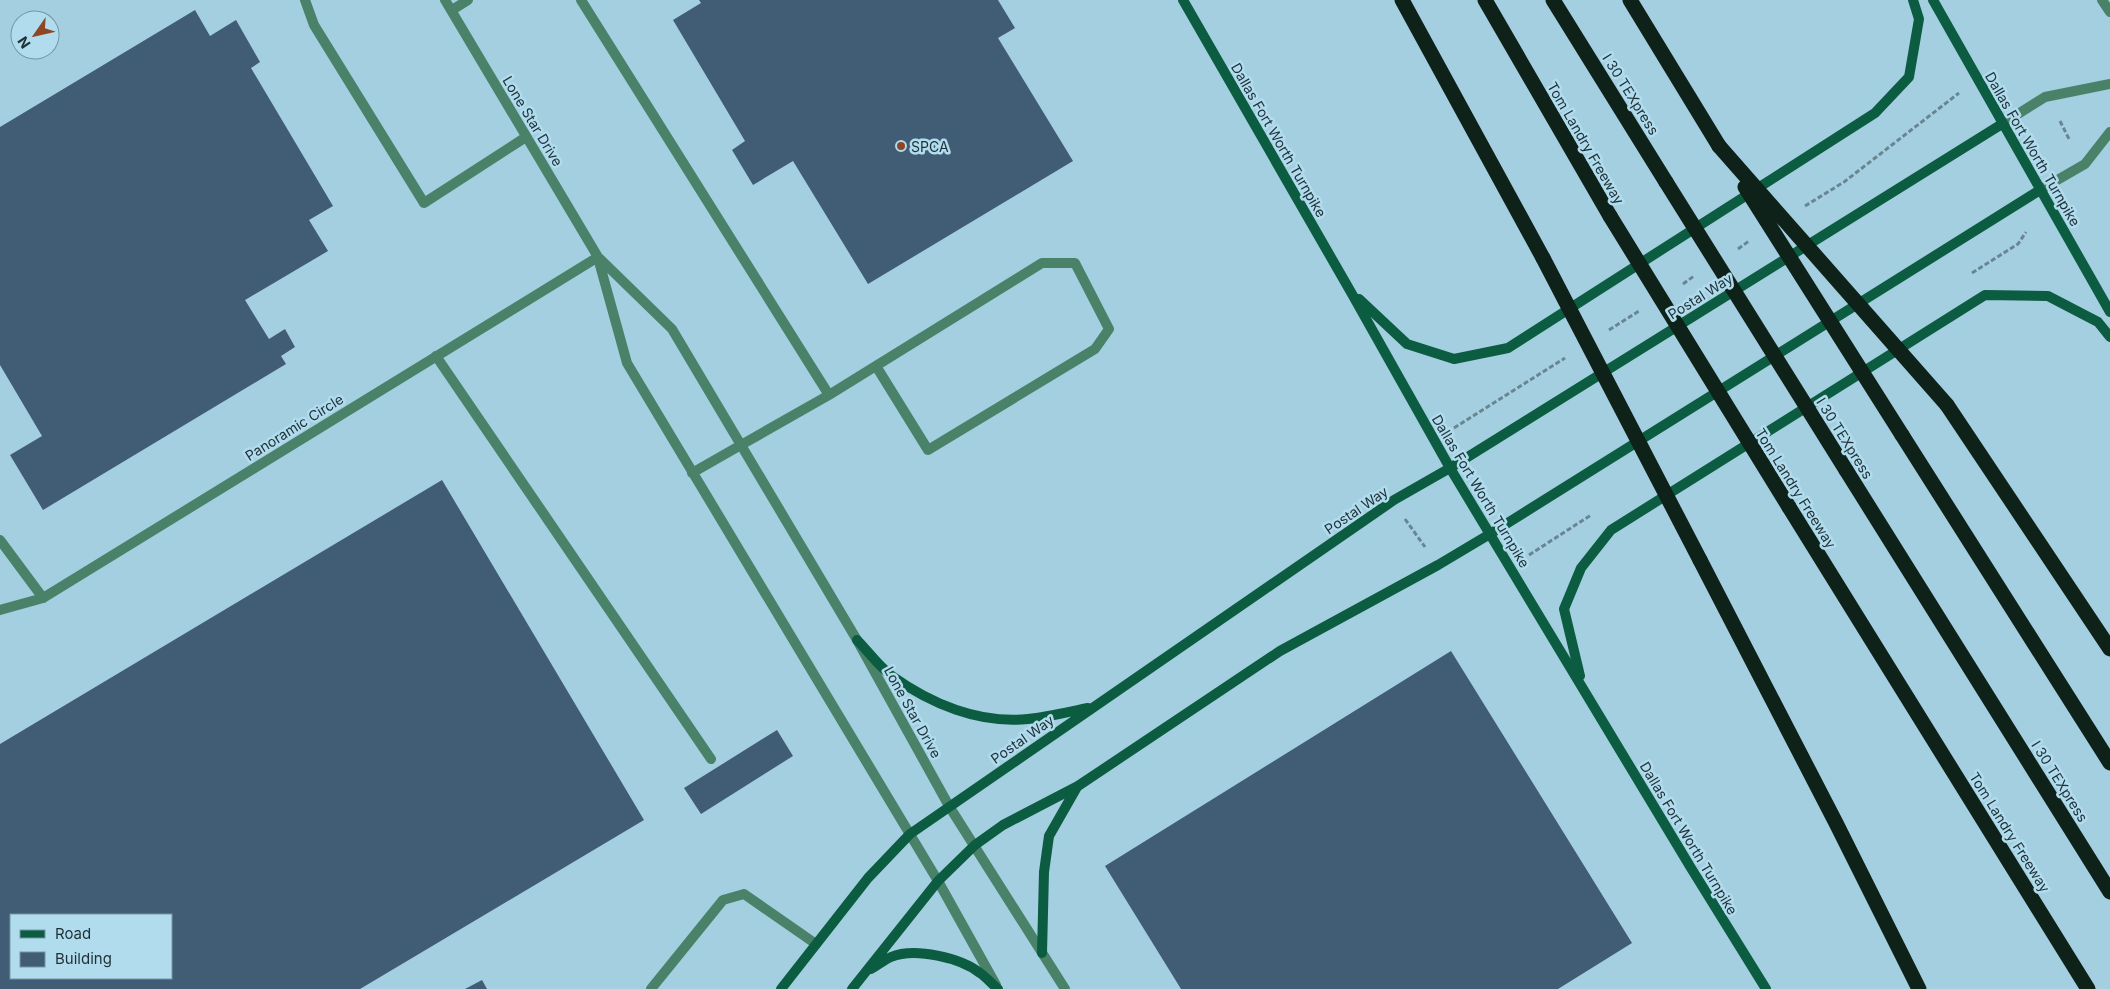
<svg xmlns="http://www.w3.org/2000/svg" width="2110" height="989" font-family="Inter,sans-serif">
	<rect width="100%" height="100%" fill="#a4cfe0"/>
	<path fill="#415d75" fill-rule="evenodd" d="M699,0H998L1015,28L998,38L1073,161L868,284L793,161L753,185L732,150L745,141L673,20L701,3Z
		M195,10L210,36L236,20L260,62L251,68L333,206L309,220L328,251L245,300L269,339L285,329L295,347L281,356L286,364L43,510L10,455L42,436L0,365V127Z
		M442,480L644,820L360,989H0V744ZM11,915H171V978H11Z
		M1451,651L1632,943L1558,989H1181L1105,866Z
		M777,730L793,756L701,814L684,788Z
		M482,980L487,989H465Z"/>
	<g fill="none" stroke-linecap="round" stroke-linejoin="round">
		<path stroke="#678692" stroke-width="3" stroke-dasharray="5 2.5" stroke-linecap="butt" d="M2060,121L2069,139
			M1805,206L1844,182L1959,93
			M1738,249L1749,241
			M1972,273L2018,244L2026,232
			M1683,284L1694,276
			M1609,330L1639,311
			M1454,428L1565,358
			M1405,519L1425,547
			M1529,555L1591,515"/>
		<path stroke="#4a8269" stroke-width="10" d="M305,0L314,25L424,203L526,137
			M581,0L829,395L741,445
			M2102,0L2110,12
			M452,10L468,0
			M2002,124L2045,97L2110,84
			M2040,190L2085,164L2110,132
			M436,356L711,759
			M829,395L1042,263H1075L1109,329L1095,349L928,450L876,366
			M0,540L43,598
			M651,989L723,900L744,894L816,944"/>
		<path stroke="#4a8269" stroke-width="10" d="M445,0L598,257L672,329L857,640L949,806L1065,989
			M598,258L627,363L938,881L996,985
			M692,473L741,445
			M0,610L43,598L598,257"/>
		<path stroke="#0b5c41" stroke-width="10" d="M1183,0L1352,294L1450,468L1691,868L1766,989
			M1933,0L2110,312
			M1359,299L1407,344L1454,359L1508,348L1875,113L1909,77L1919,19L1913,0
			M857,640C868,651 879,667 892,676C931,704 979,724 1028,719C1048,717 1068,712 1088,708
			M1580,676L1564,609L1581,568L1611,530L1985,295L2048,296L2098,322L2110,337
			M1042,953L1044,872L1049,836L1077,787
			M871,969C878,965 884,960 891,957C915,947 961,958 980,973C987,978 992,984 998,989
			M781,989L868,878L910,834L1394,500L1450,468L2002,124
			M852,989L938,881L975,845L1003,825L1078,786L1280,651L1438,565L1490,534L2040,190"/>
		<path stroke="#0e2219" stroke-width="15" d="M1402,0L1543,258
			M1485,0L1610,216
			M1553,0L1666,182
			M1630,0L1719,146
			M1947,405L2110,649
			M1902,435L2110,763
			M1846,470L2110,892
			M1789,507L2088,989
			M1700,560L1836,823L1919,989"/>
		<path stroke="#0e2219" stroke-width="15" d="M1719,146L1947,405
			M1666,182L1846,470
			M1745,187L1902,435
			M1610,216L1789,507
			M1543,258L1700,560"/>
	</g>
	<circle fill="#8e4625" stroke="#b0dced" stroke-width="2" cx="901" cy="146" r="5"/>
	<g text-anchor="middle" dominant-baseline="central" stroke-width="5" stroke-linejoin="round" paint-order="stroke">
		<g font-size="14" fill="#1f3037" stroke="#b0dced">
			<text transform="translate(1631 94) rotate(58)">I 30 TEXpress</text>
			<text transform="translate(533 121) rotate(59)">Lone Star Drive</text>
			<text transform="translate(1279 140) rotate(60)">Dallas Fort Worth Turnpike</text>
			<text transform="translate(1586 143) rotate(60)">Tom Landry Freeway</text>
			<text transform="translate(2033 149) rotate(60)">Dallas Fort Worth Turnpike</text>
			<text transform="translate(1700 296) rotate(-32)">Postal Way</text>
			<text transform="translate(294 427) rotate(-32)">Panoramic Circle</text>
			<text transform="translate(1845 438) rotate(58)">I 30 TEXpress</text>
			<text transform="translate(1796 488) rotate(58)">Tom Landry Freeway</text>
			<text transform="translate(1481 491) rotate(59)">Dallas Fort Worth Turnpike</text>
			<text transform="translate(1356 510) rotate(-34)">Postal Way</text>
			<text transform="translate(913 712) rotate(61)">Lone Star Drive</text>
			<text transform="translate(1022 739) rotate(-35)">Postal Way</text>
			<text transform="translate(2060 781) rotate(58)">I 30 TEXpress</text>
			<text transform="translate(2010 832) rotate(58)">Tom Landry Freeway</text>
			<text transform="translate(1689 838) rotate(59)">Dallas Fort Worth Turnpike</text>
		</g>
		<g font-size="14" fill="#1f3037" stroke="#b0dced" text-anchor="start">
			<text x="911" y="146">SPCA</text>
		</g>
	</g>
	<rect x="10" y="914" width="162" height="65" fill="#b0dced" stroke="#7697a4"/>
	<rect x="20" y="930" width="25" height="8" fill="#0b5c41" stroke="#7697a4"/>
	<text x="55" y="939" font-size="15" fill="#1f3037">Road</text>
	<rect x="20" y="952" width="25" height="15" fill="#415d75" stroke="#7697a4"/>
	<text x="55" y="964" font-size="15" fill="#1f3037">Building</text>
	<g transform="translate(35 35) rotate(236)"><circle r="24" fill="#b0dced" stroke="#7697a4"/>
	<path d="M0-4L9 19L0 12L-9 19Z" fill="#8e4625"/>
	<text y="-8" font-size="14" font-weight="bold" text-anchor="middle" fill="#1f3037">N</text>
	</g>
</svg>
